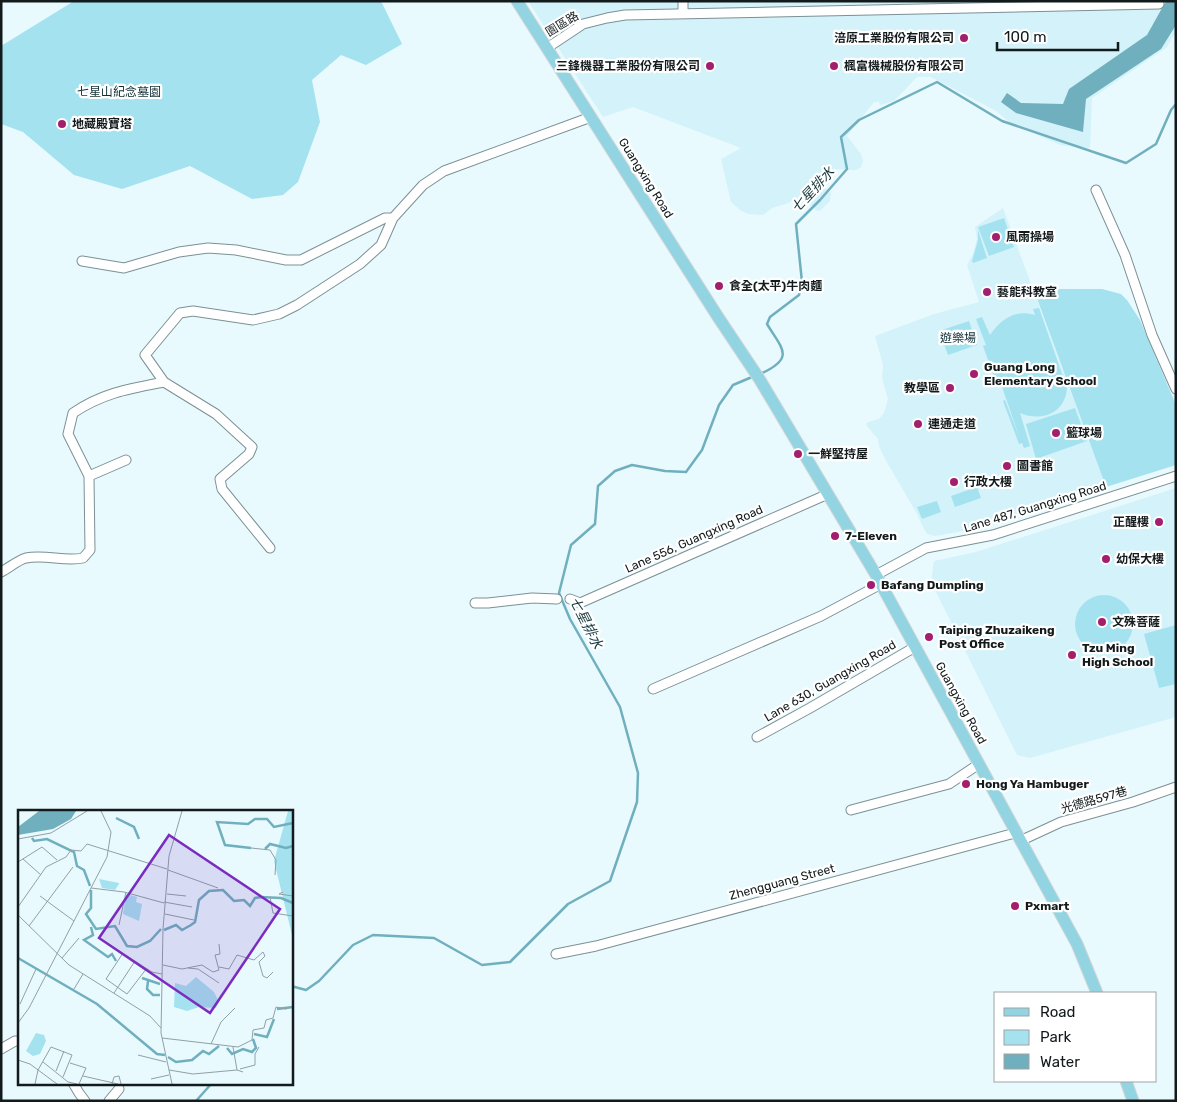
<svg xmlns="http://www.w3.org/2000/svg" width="1177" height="1102" font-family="Rubik,'Noto Sans TC',sans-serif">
	<rect width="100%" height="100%" fill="#e8fafe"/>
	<path fill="#d3f2f9" d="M528,1H1176V32L1167,47L1092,98L1090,148L1060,145L1009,122L996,111L931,77H917L894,101L880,105L879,102H874L847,136L861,154L863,161L861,167L856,170L835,169L833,172L826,171L821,176V184L831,193L830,201L820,211L815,210L814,206L808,205L802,208L795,198L789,203L772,208L763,215L748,214L740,210L731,202L721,159L741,148L633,107L603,117Z
		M1003,208L1106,487L1017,516L1010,512L1005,514L999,516L992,524L958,532L935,536L930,535L926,533L916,512L885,459L879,446L878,439L866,425L868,422L879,419L884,413L888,399L882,378L883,365L875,336L934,314L979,302L967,265L973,254L977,239L975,227Z
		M1176,488V717L1030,758L1017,755L931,582L934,561L976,552Z"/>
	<path fill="#a5e2f0" d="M74,1H381L402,44L366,65L341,55L312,80L320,122L298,182L283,195L252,199L190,166L122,189L74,175L23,132L1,124V46Z
		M1004,218L1014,247L989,256L978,227Z
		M978,230L987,258L973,263L972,261L978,240Z
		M1039,289H1102L1121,294L1127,300L1140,320L1176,405V465L1106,487L1035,293Z
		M1039,308L1067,388C1065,414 1041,422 1020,413L1030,446L1024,448L1022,443L1019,444L1003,401L1005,400L1020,439L1001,384L997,385L983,346L986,345L976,319L982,317L990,335C1001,319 1015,309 1035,315L1033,309Z
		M969,321L977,345L948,355L939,331Z
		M1075,408L1087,441L1036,459L1026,424Z
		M977,487L981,498L955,507L951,496Z
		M937,501L941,512L922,519L917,507Z
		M1075 624a29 29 0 1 1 58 0a29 29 0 1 1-58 0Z
		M1176,625V684L1159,688L1144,634Z"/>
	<path fill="#70afbd" d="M1166,1H1176V25L1161,49L1086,99L1083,132L1016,113L1001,102L1007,93L1021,103L1063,104L1069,89L1147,35Z"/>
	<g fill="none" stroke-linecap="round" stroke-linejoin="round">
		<path stroke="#70afbd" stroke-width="2.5" d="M760,374C796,358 782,349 767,324L770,317L799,295L802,282L796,224L820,200L847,169L841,137L859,120L937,82L1002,121L1126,163L1156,144L1171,110L1176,104
			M291,986L306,990L319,981L353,945L373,935L434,938L482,965L510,962L568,904L610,881L637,802L638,773L620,707L570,619L559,593L571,545L595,524L598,486L615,471L632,465L665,471L686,472L702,450L719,405L733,385L752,377
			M196,1101L212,1083"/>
		<g stroke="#7c9095" stroke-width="11">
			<path id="minor" d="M683,1V13
				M547,48L583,24L607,18L625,15L1159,4
				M1096,190L1125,255L1152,335L1176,389
				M82,261L124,268L179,252L208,248L236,250L286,260H301L385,218H393
				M89,476L126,460
				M270,548L222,489L220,479L249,454L252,447L216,414L164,382L145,355L180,313L193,311L253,320L279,314L297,305L360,264L381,245L393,218L423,185L444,171L591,117
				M1,572C9,568 18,560 26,558C45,554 65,562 83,558L90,550L89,476L68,434L73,413C103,393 128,389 164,382
				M876,575L926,548L993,535L1176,476
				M570,599L580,603L828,494
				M475,603H488L532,598L557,599
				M653,689L821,616L881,584
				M757,737L810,708L915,647
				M851,810L949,784L979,764
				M1020,841L1061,822L1133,802L1176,787
				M556,954L596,946L1015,833
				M1,1049L15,1041H19
				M73,1083L79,1093L85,1101
				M109,1101L119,1089"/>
		</g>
		<g stroke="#d4d6d6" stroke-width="13">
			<path id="major" d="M517,1L718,317L760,380L876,575L1077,944L1097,993
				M1126,1081L1133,1101"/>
		</g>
		<use href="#minor" stroke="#fff" stroke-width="9"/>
		<use href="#major" stroke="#92d4e2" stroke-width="11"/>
	</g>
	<g fill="#a31e6c" stroke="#fff" stroke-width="2">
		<circle cx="964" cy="38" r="5"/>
		<circle cx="710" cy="66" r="5"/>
		<circle cx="834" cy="66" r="5"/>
		<circle cx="62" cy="124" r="5"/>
		<circle cx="996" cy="237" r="5"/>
		<circle cx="719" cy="286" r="5"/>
		<circle cx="987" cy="292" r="5"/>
		<circle cx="974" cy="374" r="5"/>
		<circle cx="950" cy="388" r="5"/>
		<circle cx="918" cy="424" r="5"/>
		<circle cx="1056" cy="433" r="5"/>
		<circle cx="798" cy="454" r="5"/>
		<circle cx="1007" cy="466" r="5"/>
		<circle cx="954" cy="482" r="5"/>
		<circle cx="1159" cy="522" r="5"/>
		<circle cx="835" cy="536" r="5"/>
		<circle cx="1106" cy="559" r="5"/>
		<circle cx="871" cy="585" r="5"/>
		<circle cx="1102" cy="622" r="5"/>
		<circle cx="929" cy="637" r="5"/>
		<circle cx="1072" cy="655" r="5"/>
		<circle cx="966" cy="784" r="5"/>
		<circle cx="1015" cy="906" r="5"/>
	</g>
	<g text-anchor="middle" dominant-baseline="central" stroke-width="4.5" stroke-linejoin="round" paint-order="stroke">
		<g font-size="12" fill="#121a1c" stroke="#fff">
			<text transform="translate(562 24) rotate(-31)">園區路</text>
			<text transform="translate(646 178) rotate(58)">Guangxing Road</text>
			<text transform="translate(1035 507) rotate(-17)">Lane 487, Guangxing Road</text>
			<text transform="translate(694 539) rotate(-24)">Lane 556, Guangxing Road</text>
			<text transform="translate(830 681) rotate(-30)">Lane 630, Guangxing Road</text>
			<text transform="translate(961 703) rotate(61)">Guangxing Road</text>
			<text transform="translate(1094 800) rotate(-16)">光德路597巷</text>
			<text transform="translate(782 882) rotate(-15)">Zhengguang Street</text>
		</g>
		<g font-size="12" font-weight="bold" fill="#121a1c" stroke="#fff" text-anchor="start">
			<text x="954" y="38" text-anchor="end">涪原工業股份有限公司</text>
			<text x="700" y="66" text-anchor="end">三鋒機器工業股份有限公司</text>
			<text x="844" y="66">楓富機械股份有限公司</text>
			<text x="72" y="124">地藏殿寶塔</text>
			<text x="1006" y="237">風雨操場</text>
			<text x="729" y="286">食全(太平)牛肉麵</text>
			<text x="997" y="292">藝能科教室</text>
			<text x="984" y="367">Guang Long<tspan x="984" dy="14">Elementary School</tspan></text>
			<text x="940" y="388" text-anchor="end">教學區</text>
			<text x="928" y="424">連通走道</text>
			<text x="1066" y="433">籃球場</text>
			<text x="808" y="454">一鮮堅持屋</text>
			<text x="1017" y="466">圖書館</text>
			<text x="964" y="482">行政大樓</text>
			<text x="1149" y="522" text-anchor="end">正醒樓</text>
			<text x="845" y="536">7-Eleven</text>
			<text x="1116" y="559">幼保大樓</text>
			<text x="881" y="585">Bafang Dumpling</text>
			<text x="1112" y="622">文殊菩薩</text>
			<text x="939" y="630">Taiping Zhuzaikeng<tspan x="939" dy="14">Post Office</tspan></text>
			<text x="1082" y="648">Tzu Ming<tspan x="1082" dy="14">High School</tspan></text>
			<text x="976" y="784">Hong Ya Hambuger</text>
			<text x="1025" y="906">Pxmart</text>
		</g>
		<g font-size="12" fill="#0f2f35" stroke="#fff">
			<text x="119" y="92">七星山紀念墓園</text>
			<text x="958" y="338">遊樂場</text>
		</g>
		<g font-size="14" font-style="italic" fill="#17373d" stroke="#fff">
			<text transform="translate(813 190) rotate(-47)">七星排水</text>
			<text transform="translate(586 623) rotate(63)">七星排水</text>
		</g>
	</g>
	<g transform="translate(18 810)">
		<rect width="275" height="275" fill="#e8fafe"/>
		<path d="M270,1H275V129L256,51ZM81,69L101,73V74L97,80L84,78ZM108,84L119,87L118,92L124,94L121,111L105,104ZM178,167L196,182L201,192L198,198L181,197L169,201L156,197L157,173L168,176ZM18,223L26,225L28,231L22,244L15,246L8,241Z" fill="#a5e2f0"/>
		<path d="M21,1H58L53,9L35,19L0,25V17Z" fill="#70afbd"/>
		<path fill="none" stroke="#70afbd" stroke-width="2.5" d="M98,8L116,17L121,29M14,28L16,31L29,29L56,42L59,56L66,60L72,76M233,38L207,35L199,12L230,14L237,9H249L256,17L275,13M247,39L252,34L268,38L275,36M73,80V98L68,104L78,119L97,116L109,136L119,137L132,131L143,119M73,117L75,125L66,130L90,147L94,144L98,151M146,120L158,115L164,120L173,115L177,112L181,90L191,81L205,80L216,91L226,90L232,96L237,88L243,87L263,88L275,93M0,148L79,194L139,244L147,245M124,168L142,174M130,171L129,179L135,185H142M259,199L275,197M236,224L249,227L256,209M209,238L214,244L225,239L234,242L238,238L235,229M150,247L158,252L174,250L185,241L191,244L201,236"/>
		<path fill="none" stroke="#92a0a4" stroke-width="1" d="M0,29L33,23L69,1M233,38L252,40L258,50L257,65M5,49L23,65M0,52L24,37L39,50M150,60L200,78M73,78L106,82L146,93M265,82L261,84L275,86M149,84L168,86M22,86L56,111M252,87L255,103L275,106M146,92L174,97M0,97L28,57L48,47L53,40L63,41L69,34L149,59M147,104L176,110M0,105L51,155L132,206L143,218M101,115L108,82M11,116L55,57M83,129L134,162L144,164M105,143L88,169L109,184L129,158M44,148L61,128M145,155L164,159L184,155L195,162L201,160L197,145L202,144L201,134M201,157L211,159L219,145L236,150L245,142L247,146L241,152L245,166L249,168L255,162M170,158L180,159L201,173M56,179L65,164M96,183L117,151M2,194L18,159M0,213L11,198L89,47L93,22L83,1M144,228L220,237L234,230L235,220L246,218L248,210L255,208L258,197L268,199L275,196M193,234L203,212L217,198M215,237L219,260L225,262M120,245L148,252M0,250L12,254L39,274M25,252L50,272L59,274M52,253L68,258L61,274M222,259L237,255V244L241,237M151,260L175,264L219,260M38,261L46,241M65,266L100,274M133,269L151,265M17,274L20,260L33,237L54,245L45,267M94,274L96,267L101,266L103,274M154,274L143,223L145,119L151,46L164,1"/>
		<path fill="#7b2cbf" fill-opacity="0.15" stroke="#7b2cbf" stroke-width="2.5" d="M151,25L262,99L192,203L81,128Z"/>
		<rect width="275" height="275" fill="none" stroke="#121a1c" stroke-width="2.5"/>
	</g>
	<rect width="1177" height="1102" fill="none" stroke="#121a1c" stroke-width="5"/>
	<rect x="994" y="992" width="162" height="90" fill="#ffffff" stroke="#a0a3a4"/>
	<rect x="1004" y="1008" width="25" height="8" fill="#92d4e2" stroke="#a0a3a4"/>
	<text x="1040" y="1017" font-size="15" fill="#121a1c">Road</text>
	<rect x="1004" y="1030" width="25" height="15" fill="#a5e2f0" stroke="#a0a3a4"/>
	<text x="1040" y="1042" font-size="15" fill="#121a1c">Park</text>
	<rect x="1004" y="1054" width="25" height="15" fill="#70afbd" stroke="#a0a3a4"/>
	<text x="1040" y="1067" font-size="15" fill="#121a1c">Water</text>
	<path d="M997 42v8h121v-8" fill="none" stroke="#121a1c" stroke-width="2.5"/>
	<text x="1004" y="42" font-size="15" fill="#121a1c" stroke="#ffffff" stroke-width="4" paint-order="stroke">100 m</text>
</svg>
